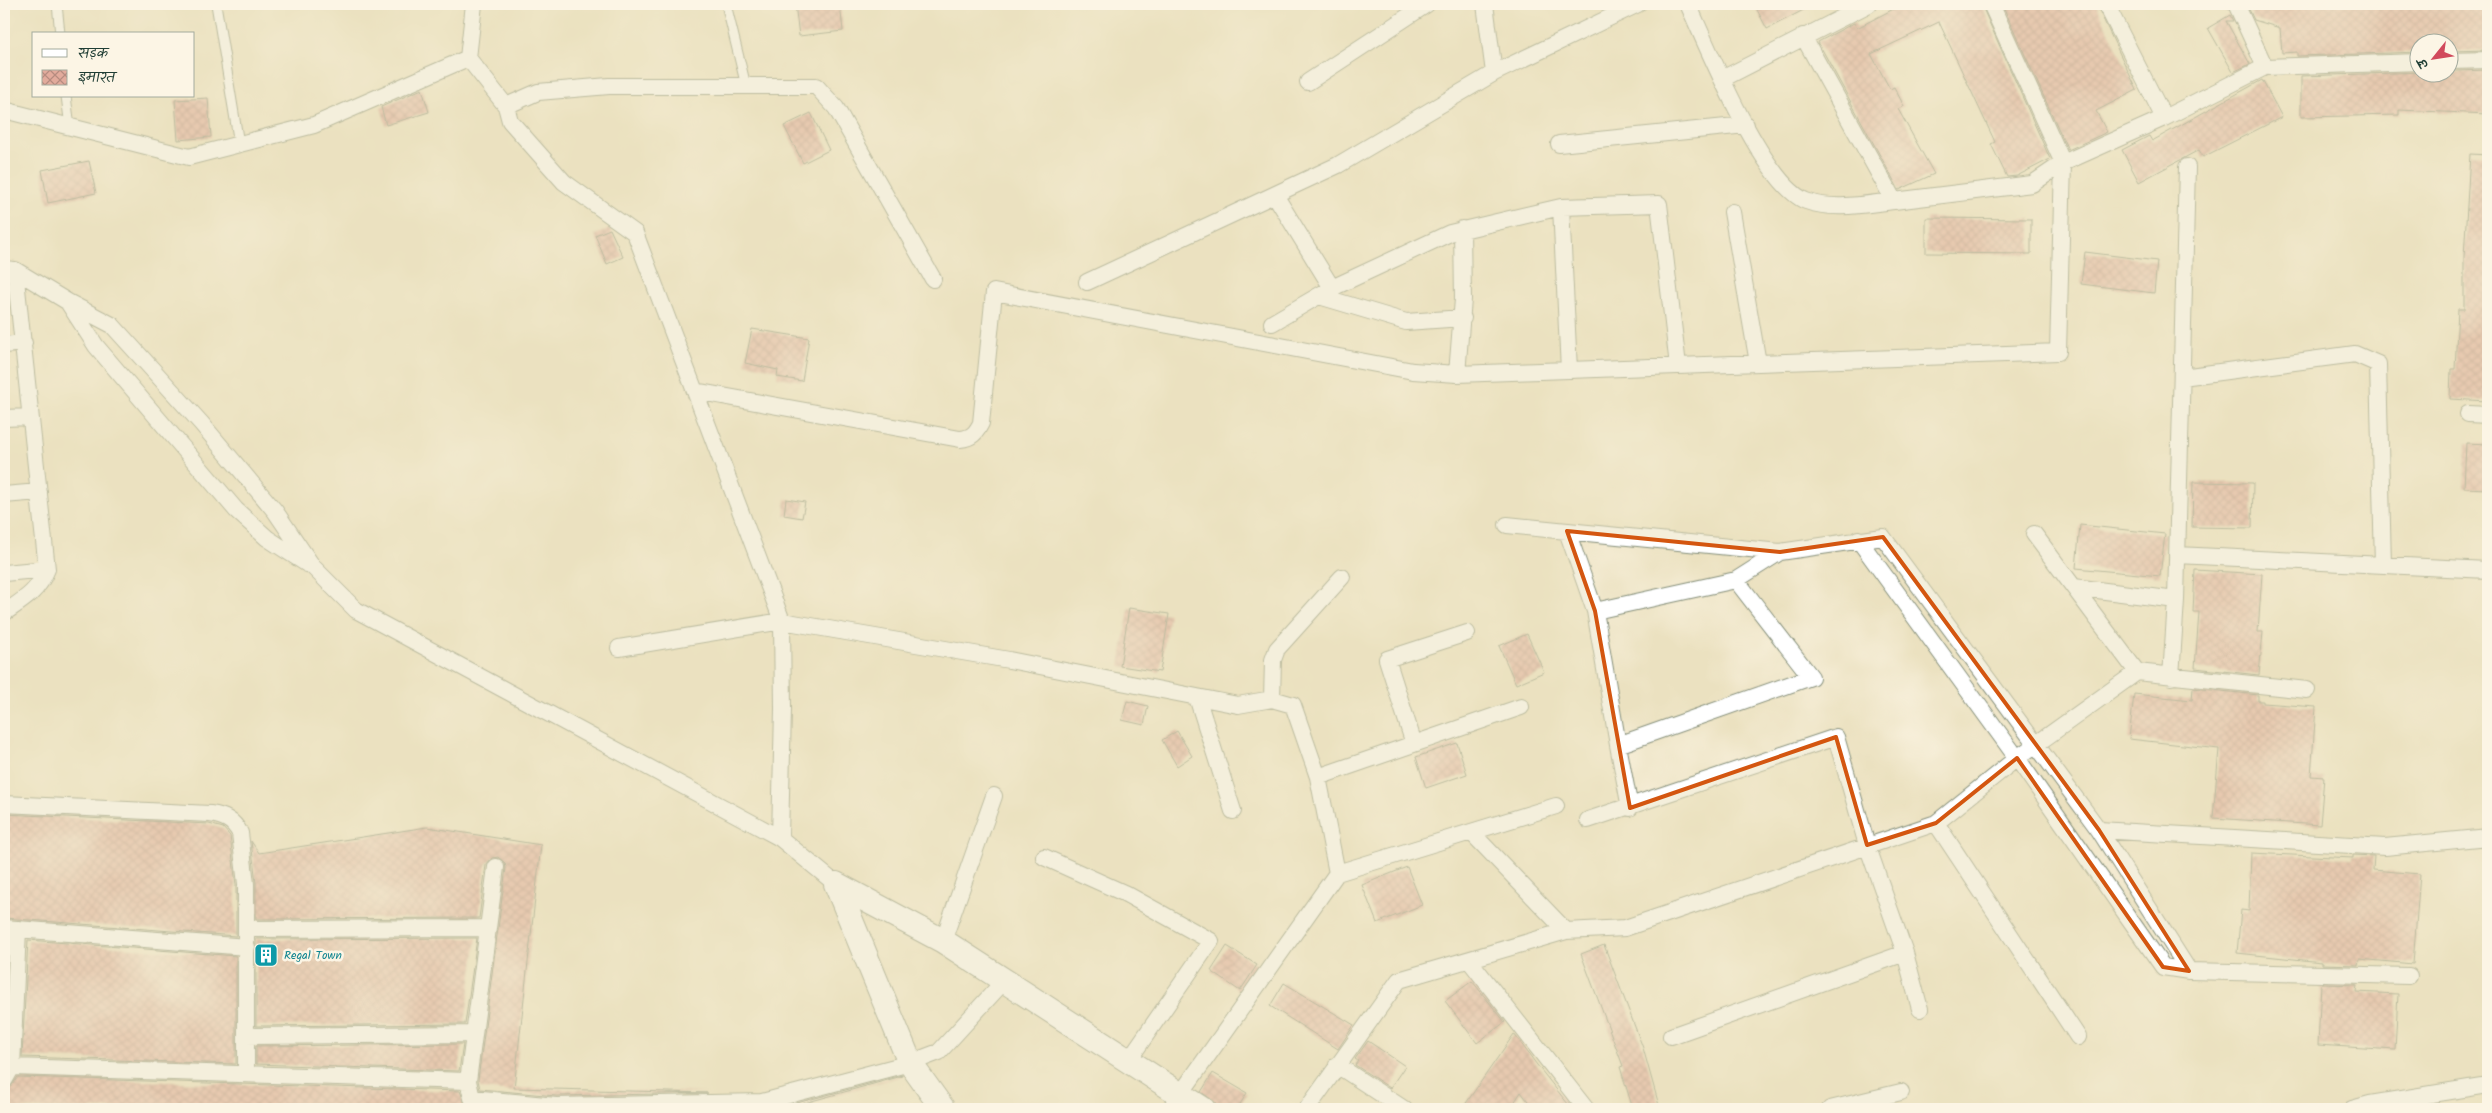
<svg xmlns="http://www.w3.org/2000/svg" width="2492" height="1113" font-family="Kalam,'Playpen Sans Deva',sans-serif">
	<defs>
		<pattern id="building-cross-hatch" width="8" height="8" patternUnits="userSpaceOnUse" patternTransform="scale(1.25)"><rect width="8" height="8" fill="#e2ab9c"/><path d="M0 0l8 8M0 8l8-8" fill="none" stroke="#b78c80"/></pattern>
	</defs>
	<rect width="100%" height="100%" fill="#fcf5e5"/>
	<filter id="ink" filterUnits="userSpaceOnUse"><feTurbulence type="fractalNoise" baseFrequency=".02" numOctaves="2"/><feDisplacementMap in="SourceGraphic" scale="10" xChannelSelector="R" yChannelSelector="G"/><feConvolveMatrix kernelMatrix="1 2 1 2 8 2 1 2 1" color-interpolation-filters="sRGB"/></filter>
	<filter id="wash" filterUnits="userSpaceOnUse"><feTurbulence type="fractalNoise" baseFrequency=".0096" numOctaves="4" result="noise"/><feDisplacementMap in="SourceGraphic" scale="20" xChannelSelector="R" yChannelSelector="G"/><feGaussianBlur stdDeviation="1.12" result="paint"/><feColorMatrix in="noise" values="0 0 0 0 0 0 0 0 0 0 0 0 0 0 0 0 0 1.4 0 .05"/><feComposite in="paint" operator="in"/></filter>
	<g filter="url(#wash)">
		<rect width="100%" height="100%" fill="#ebe1c0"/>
		<g id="blocks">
			<path fill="url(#building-cross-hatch)" d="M795,4H840L843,31L799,36Z
				M1754,4H1815L1767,29Z
				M1903,4H1981L2050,159L2017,176L2007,177L1991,144L1995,142L1939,22L1871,54L1890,89L1894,87L1904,106L1898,109L1934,174L1899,190L1818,42L1854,23L1857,28Z
				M2002,4H2096L2137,90L2096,111L2107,132L2068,150Z
				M2249,4H2488V50L2450,51V42H2420V52L2297,56V52L2282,53L2280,28L2254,20L2247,5Z
				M2230,15L2233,21H2226L2250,64L2233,72L2208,28Z
				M2488,70V114L2399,110V115L2301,117V76Z
				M2262,80L2282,117L2203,157L2199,150L2139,182L2122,150L2149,136L2152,141Z
				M422,89L429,112L386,125L381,107Z
				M208,98L211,137L178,140L175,100Z
				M811,113L829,150L803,163L784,126Z
				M2470,154L2488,155V401L2450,399L2451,369H2455L2458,309H2464V257Z
				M89,161L96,193L48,203L42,170Z
				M1926,218L2031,219V254L1926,253Z
				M610,229L623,257L607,264L595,235Z
				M2085,252L2157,261L2154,293L2081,284Z
				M752,329L809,338L802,381L777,377L778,370L745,363Z
				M2466,443L2488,444V489L2464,488Z
				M2193,482L2253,483L2252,528L2192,527Z
				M786,499L805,502L802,518L784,515Z
				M2080,525L2165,534L2160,576L2076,568Z
				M2195,570L2262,574L2258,632H2263L2259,675L2195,668L2199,612H2193Z
				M1129,608L1169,614L1160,672L1120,666Z
				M1527,634L1544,672L1516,684L1499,646Z
				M2193,688L2258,695V701H2263V703L2316,707L2311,776L2324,777L2320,825L2213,818L2219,749L2129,739L2134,694L2192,700Z
				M1127,701L1148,706L1144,725L1122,720Z
				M1177,731L1192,756L1177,766L1162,740Z
				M1457,743L1467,774L1426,788L1416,757Z
				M4,814L209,824L223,828L230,836L236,885V936L4,918Z
				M427,827L541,845L514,1088L708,1093L556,1096L480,1089L478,1080L506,868L505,863L498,857L492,858L486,865L479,918L256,919V883L251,841L259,853Z
				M2251,853L2353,858V855L2374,856L2373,870L2420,874L2413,964L2359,959L2358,965L2322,964V962L2237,953L2241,910L2249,911Z
				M1407,867L1422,905L1377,923L1362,885Z
				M4,938H8L4,1027Z
				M477,938L465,1024L256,1026V939Z
				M28,940L236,956V1064L22,1057Z
				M1604,945L1643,1048L1660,1109H1633L1620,1067L1623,1066L1581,954Z
				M1227,946L1257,965L1240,991L1211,971Z
				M1472,981L1505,1022L1477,1043L1445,1001Z
				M1284,983L1354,1025L1338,1049L1270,1006Z
				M2321,984L2357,985L2356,992L2398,994L2395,1050L2318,1045Z
				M1514,1034L1537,1065L1572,1109H1534L1521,1092L1510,1109H1462Z
				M1368,1041L1405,1066L1390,1088L1355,1065L1358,1061L1355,1059Z
				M463,1044L459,1071L256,1064V1046Z
				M1213,1073L1247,1093L1237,1109H1217L1215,1102L1201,1092Z
				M902,1076L783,1109H774L902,1075Z
				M18,1077L460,1091L466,1106L485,1109H4V1091L9,1089Z"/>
		</g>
	</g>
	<g filter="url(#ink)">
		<use href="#blocks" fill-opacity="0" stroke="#858f7a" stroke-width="1"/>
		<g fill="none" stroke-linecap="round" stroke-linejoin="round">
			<g stroke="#858f7a" stroke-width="11">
				<path id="lane" d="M57,4L60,34
					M216,4L239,144
					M726,4L746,86
					M66,96L70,127"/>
			</g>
			<g stroke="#858f7a" stroke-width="18">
				<path id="street" d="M474,4L468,58L506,106L510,121L564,182L635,233L782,621L783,709L780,838
					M1485,4L1494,73
					M1688,4C1708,48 1763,184 1806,201C1833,211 1866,204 1894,201
					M2106,4L2164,118
					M2236,4L2265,67
					M1803,36L1894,201L2032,184L2063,163L2164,118L2265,67L2420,62
					M2450,61L2488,60
					M1722,79L1869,4
					M1308,82L1427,4
					M506,106L538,92L609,86H816L836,108L933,279
					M4,110L189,157L314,125L468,58
					M1559,144L1746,125
					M1275,195L1332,288
					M1732,212L1758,363
					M4,269L15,270L68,302L112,325L201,423L275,511L313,567L356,610L780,838L836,884
					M1087,282L1338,165L1494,73L1638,4
					M1319,296L1406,322L1463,318
					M69,304L96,346L236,510L267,538L307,564
					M1272,323L1332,288L1450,233L1561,207
					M4,345L24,343
					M1569,370L1561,207L1659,204L1678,366
					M1457,374L1463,299L1462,229
					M2182,377L2355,354L2378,364L2383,565
					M695,391L960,439C972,438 976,433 981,423L994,292L1413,371L1457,374L1569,370L2058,352L2063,163L1991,4
					M2468,414L2488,415
					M4,418L30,417
					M4,495L39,492
					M1507,525L1780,552L1883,537L2099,830L2189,971
					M1567,531L1595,611L1618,745L1811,677L1736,580
					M2034,534L2137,672
					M1858,539L2017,758L2163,967L2189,971L2409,976
					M2177,555L2488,570
					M4,573L47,569
					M2074,587L2176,600
					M1595,611L1736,580L1780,552
					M4,613C23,600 38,592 47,569L15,270
					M619,648L782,621L1009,660L1238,705L1272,699L1293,705L1318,777L1337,873L1170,1109
					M2171,677L2176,600L2187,167
					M1197,697L1233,811
					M1272,699L1273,660L1277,649L1342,577
					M1414,744L1387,659L1467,633
					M1618,745L1630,808
					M1318,777L1521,707
					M4,804L210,814C224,816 233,820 240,833L246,884V1073
					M1588,820L1836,737L1867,845L1905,953L1920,1009
					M1936,823L2078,1037
					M2099,830L2385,847L2488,837
					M1471,832L1566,931
					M1044,857L1126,894L1211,941L1128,1061
					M1337,873L1556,806
					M4,928L247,947
					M247,929L486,928
					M943,941L994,796
					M1469,960L1586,1109
					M246,1036L473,1034
					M1671,1036L1905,953
					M1337,1065L1404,1109
					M12,1067L468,1081L472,1098L556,1106L762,1102L910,1063L939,1052L1004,981
					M4,1081L12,1067L18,929
					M468,1081L496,867
					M1307,1109L1399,980L1566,931L1625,928L1936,823L2017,758L2137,672L2307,690
					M1830,1109L1901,1092
					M2352,1109L2370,1104L2488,1085"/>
			</g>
			<g stroke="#858f7a" stroke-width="26">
				<path id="secondary" d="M836,884L943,941L1203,1109
					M836,884L910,1063L943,1109"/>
			</g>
			<use href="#lane" stroke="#fff" stroke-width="9"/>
			<use href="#street" stroke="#fff" stroke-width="16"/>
			<use href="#secondary" stroke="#fff" stroke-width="24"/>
		</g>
	</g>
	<path d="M0 0H2492V1113H0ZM1567,531L1780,552L1883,537L2099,830L2189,971L2163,967L2017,758L1936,823L1867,845L1836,737L1630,808L1595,611Z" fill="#ebe1c0" fill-opacity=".55" fill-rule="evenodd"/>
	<path fill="none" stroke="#d45610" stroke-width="4" stroke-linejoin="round" d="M1567,531L1780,552L1883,537L2099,830L2189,971L2163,967L2017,758L1936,823L1867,845L1836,737L1630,808L1595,611Z"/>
	<defs>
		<g id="building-square" transform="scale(1.25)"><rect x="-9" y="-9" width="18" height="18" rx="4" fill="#0f9aa8" stroke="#fcf5e5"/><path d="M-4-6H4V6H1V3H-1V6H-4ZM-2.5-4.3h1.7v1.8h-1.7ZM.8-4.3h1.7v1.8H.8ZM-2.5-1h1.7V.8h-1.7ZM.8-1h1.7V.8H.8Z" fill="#fff"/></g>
	</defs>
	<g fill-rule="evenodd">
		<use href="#building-square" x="266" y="955"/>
	</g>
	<g text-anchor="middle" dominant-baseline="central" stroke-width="5" stroke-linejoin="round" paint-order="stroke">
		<g font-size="12" fill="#0d838f" stroke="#fcf5e5" text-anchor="start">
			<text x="284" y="955">Regal Town</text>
		</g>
	</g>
	<rect width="2492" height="1113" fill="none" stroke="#fcf5e5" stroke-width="20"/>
	<rect x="32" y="32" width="162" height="65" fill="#fcf5e5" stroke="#a4ab9e"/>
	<rect x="42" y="49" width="25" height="8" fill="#ffffff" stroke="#a4ab9e"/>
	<text x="78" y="58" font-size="15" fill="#1f3d34">सड़क</text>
	<rect x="42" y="70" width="25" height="15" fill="url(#building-cross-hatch)" stroke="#a4ab9e"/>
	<text x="78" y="82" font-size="15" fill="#1f3d34">इमारत</text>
	<g transform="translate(2434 58) rotate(240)"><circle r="24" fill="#fcf5e5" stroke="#a4ab9e"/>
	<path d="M0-4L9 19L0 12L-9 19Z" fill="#d1495b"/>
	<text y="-8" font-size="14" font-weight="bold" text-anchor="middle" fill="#1f3d34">उ</text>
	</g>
</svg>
